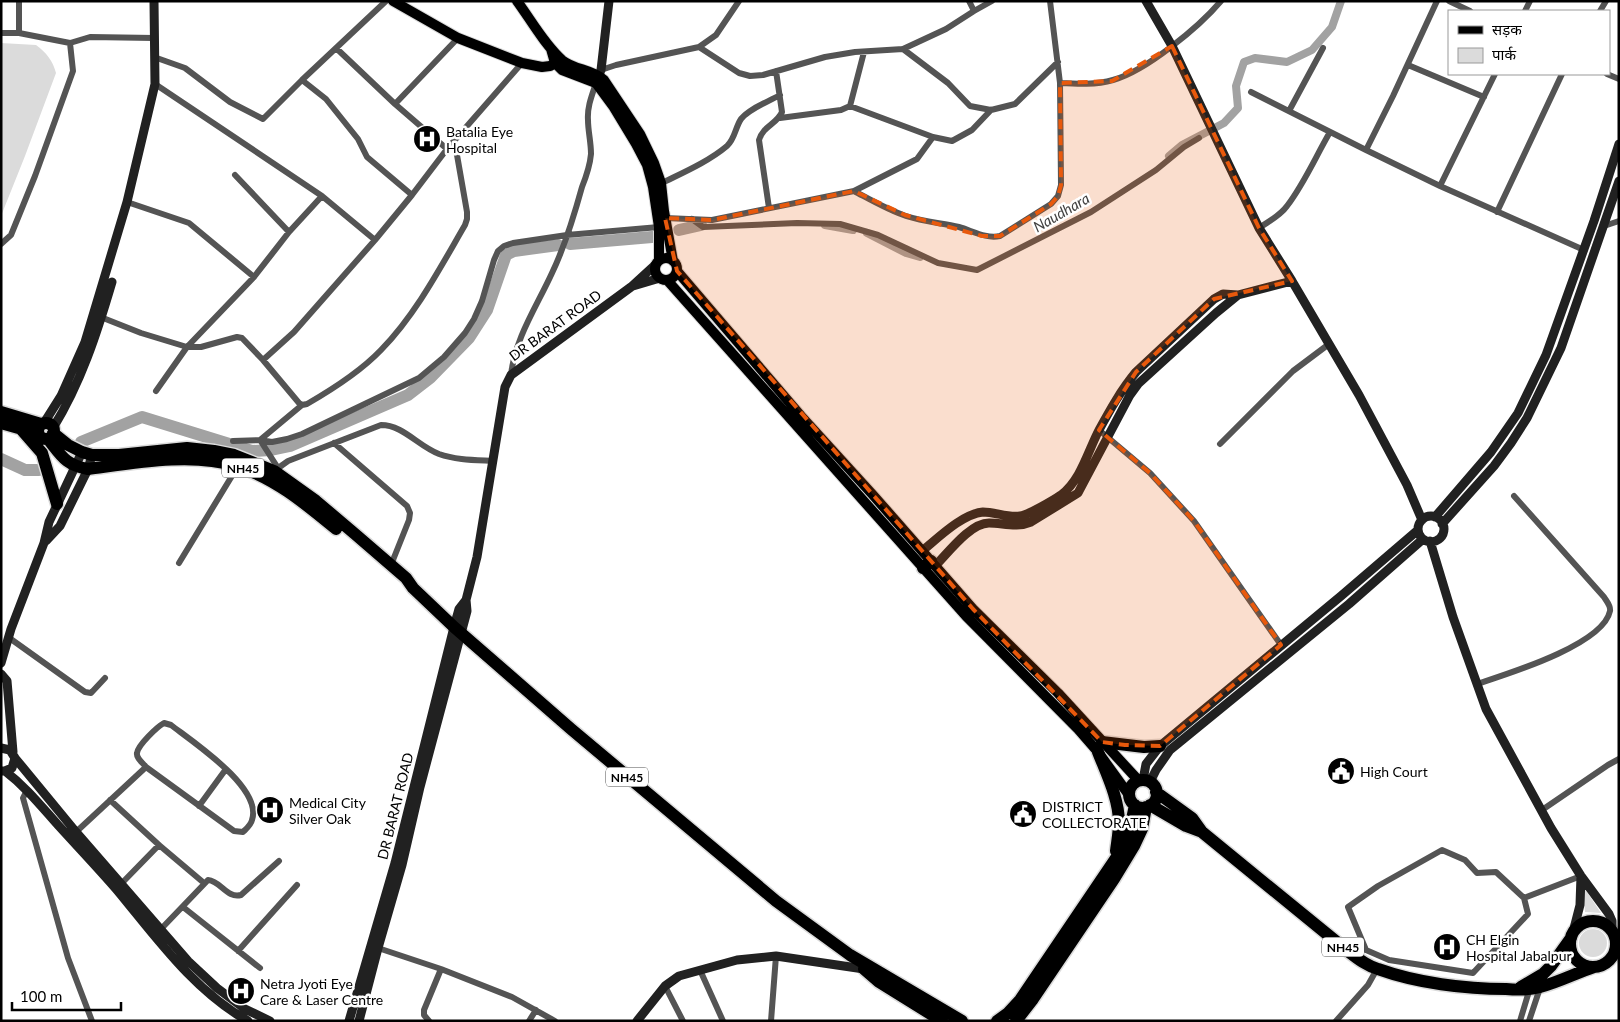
<svg xmlns="http://www.w3.org/2000/svg" width="1620" height="1022" font-family="Lato,'Noto Sans Devanagari',sans-serif">
	<rect width="100%" height="100%" fill="#fff"/>
	<path fill="#dbdbdb" d="M1,43L36,45C46,52 53,61 56,73L25,156L1,216Z
		M1583,889H1585L1601,913L1585,912Z
		M1579 943a14 14 0 1 1 28 0a14 14 0 1 1-28 0Z"/>
	<g fill="none" stroke-linecap="round" stroke-linejoin="round">
		<path stroke="#a2a2a2" stroke-width="8" d="M1169,156L1182,145L1224,123L1238,108L1236,86L1244,62L1255,58L1287,62L1312,50L1332,27L1341,1
			M825,225L853,230
			M867,233L906,253L920,257"/>
		<path stroke="#a2a2a2" stroke-width="12" d="M679,230L701,225
			M570,244L652,237
			M81,442L142,417L252,451L271,450L290,446L408,395L430,378L469,338L487,310L506,255L514,251L558,245
			M1,459L25,470H39"/>
		<g stroke="#dbdbdb" stroke-width="12">
			<path id="primary" d="M393,1L458,38L522,63L542,67L550,66L561,60
				M517,1C531,20 544,44 562,60C574,70 592,69 604,80L640,134L654,163L661,183L664,211L673,261
				M551,49L555,63L562,70L596,83L613,106L636,144L647,165L653,187L659,227V260
				M655 269a11 11 0 1 1 22 0a11 11 0 1 1-22 0Z
				M677,271L801,416L873,495L973,609L1058,693L1139,781
				M667,280L966,616L1078,729L1098,752L1129,795"/>
		</g>
		<g stroke="#dbdbdb" stroke-width="15">
			<path id="highway" d="M1,412L41,424
				M1,423L29,431
				M38 431a8 8 0 1 1 16 0a8 8 0 1 1-16 0Z
				M21,429L42,453L57,504
				M53,433L68,445L82,452L92,455H119L187,448L214,451L234,455L274,471L316,501L355,534L406,578L413,588L454,627L571,729L776,901L850,955L962,1021
				M48,439C61,455 65,465 88,469C133,463 192,452 236,466C274,477 307,505 336,529
				M923,568L931,561
				M1102,742L1144,747L1160,746
				M1098,752C1107,775 1119,799 1119,823C1119,832 1117,842 1116,851
				M1129 794a14 14 0 1 1 28 0a14 14 0 1 1-28 0Z
				M1156,792L1192,818L1202,832
				M1150,805L1186,826L1202,832L1349,952C1358,959 1367,966 1378,969C1417,983 1465,989 1506,989C1517,990 1530,990 1540,987C1559,982 1576,973 1594,967
				M1570 944a23 23 0 1 1 46 0a23 23 0 1 1-46 0Z
				M864,969L879,982L942,1021
				M1521,987L1543,974L1551,966L1571,938
				M997,1021L1008,1013L1020,1000L1116,858C1124,841 1132,825 1135,805
				M1016,1021L1033,999L1114,879L1134,846L1142,829L1146,807"/>
		</g>
		<path stroke="#545454" stroke-width="6" d="M19,1V33
			M969,1L974,11
			M1449,1L1470,11
			M1525,11L1530,1
			M1600,11L1606,1
			M1,33H19L70,43L90,37L154,38
			M699,47L739,73L750,76L763,75L825,57L855,52L903,49L946,29L974,11L992,1
			M336,48L395,104L447,149
			M903,49L948,83L970,106L991,110L1015,104L1058,62
			M154,57L185,68L230,102L263,119L302,80
			M1408,65L1484,97
			M601,70L616,65L699,47L716,35L739,1
			M1607,74L1619,79
			M1060,83C1077,84 1096,85 1113,80C1146,71 1199,27 1221,1
			M155,84L322,196L375,240L412,195L367,157L358,139L326,99L302,80L386,1
			M1251,92L1366,150L1440,186L1584,250
			M395,104L458,38
			M1289,111L1323,48
			M780,118L841,110L850,106L864,52
			M933,137L952,141L972,130L991,110
			M1366,150L1393,96L1437,1
			M235,175L289,232
			M660,184C682,173 708,162 727,146C735,139 735,128 741,119C750,108 768,102 780,95
			M1440,186L1495,74
			M854,191C871,200 888,210 906,216C924,222 942,223 959,227C973,231 986,239 1000,236L1051,204L1058,196L1061,185L1060,83L1050,1
			M412,195L447,149L522,63
			M127,202L189,223L254,277
			M769,208L759,140C763,126 777,124 782,112L776,71
			M1497,212L1562,74
			M665,218L712,220L854,191L917,159L933,137L850,106
			M692,219L703,227L797,223L840,224L878,235L938,263L977,270L1091,212L1156,170L1184,147L1199,138
			M1604,226L1619,221
			M1259,228C1269,221 1280,216 1287,206C1304,184 1316,156 1330,132
			M1,244L11,235L35,176L73,71L70,43
			M98,316L141,333L187,347H201L237,337L242,338L263,360L299,403L302,405L307,404C333,389 361,371 381,350C416,314 440,268 465,225L467,219V212L457,155L453,142
			M263,360L294,332L375,240
			M511,375C515,338 537,306 552,273C565,246 574,216 582,187C586,177 590,165 591,154C591,142 588,131 588,120C587,107 592,95 596,83
			M156,391L187,347L254,277L289,232L322,196
			M1099,430L1150,473L1194,521L1281,645
			M233,441L260,440L272,442L287,439L302,434L419,378L444,357L465,333L474,319L482,301L494,260L498,251L504,246L513,243L567,235L659,227
			M334,443L407,506L410,513L409,520L391,565
			M1220,444L1293,371L1329,344
			M278,468L260,440L302,405
			M274,471L288,461L381,425C403,425 418,446 439,454C456,460 475,460 493,461
			M179,563L238,466
			M8,637L85,692L91,693L105,678
			M1477,684C1507,674 1603,645 1610,611C1611,606 1607,602 1604,597L1514,496
			M164,723L171,725C193,742 263,788 252,820C251,825 246,829 243,832L234,831L146,767C143,763 136,758 137,753C138,745 157,727 164,723Z
			M27,790L23,798L68,958L92,1021
			M110,800L159,845L204,883
			M199,806L226,769
			M1542,810L1608,765L1619,759
			M76,832L146,767
			M1442,850L1465,860L1477,873L1496,872L1524,898L1528,914L1473,973L1389,960L1366,950L1348,907L1378,886Z
			M121,884L159,845
			M1524,898L1581,876
			M183,907L260,968
			M161,929L208,880C221,881 227,899 241,895L279,861
			M378,948L441,969L512,997L555,1021
			M238,951L297,885
			M700,970L723,1021
			M665,986L683,1021
			M429,1021L424,1015V1010L441,969
			M529,1021L536,1010
			M771,1021L776,956
			M1336,1021L1368,985L1377,969
			M1520,1021L1530,988
			M1529,1021L1540,988"/>
		<path stroke="#212121" stroke-width="9" d="M1146,1L1172,46L1259,228L1292,281L1359,395L1407,485L1422,520
			M596,83L601,70L609,1
			M633,286L660,278
			M44,423L61,396L85,342L127,202L155,84L154,1
			M53,428C81,383 97,333 112,282
			M1418 529a13 13 0 1 1 26 0a13 13 0 1 1-26 0Z
			M1435,517L1491,452L1518,413L1546,355L1594,221L1619,144
			M1442,524L1494,466L1511,443L1527,418L1561,348L1619,181
			M46,541L60,526L88,469L92,455
			M1430,541L1453,617L1486,709L1551,828L1581,876L1609,914L1612,921V931
			M922,551C938,538 962,514 983,512C995,512 1008,518 1020,516C1028,515 1054,500 1061,495C1081,480 1088,451 1099,430C1110,410 1121,390 1136,372L1214,299L1223,294L1238,295L1292,281
			M935,566C948,553 970,523 989,523C1003,523 1017,528 1031,522L1078,493L1130,395L1138,384L1216,313L1238,295
			M1,663L11,629L44,543L49,522L82,452
			M1,674L7,681L13,752
			M1,748L10,750L15,758L12,768L5,771H1
			M15,758L76,832L188,961L217,988L245,1009L270,1021
			M5,771C26,787 41,806 58,825C78,847 98,868 117,890C156,937 194,991 248,1021
			M1143,780L1146,764L1160,746L1341,596L1418,530
			M1150,782L1156,770L1170,750L1349,604L1423,539
			M1572,936L1580,905L1581,876
			M349,1021L395,863L454,627L459,609L466,600
			M359,1021L378,948L402,865L420,787L467,611L466,600L477,557L505,387L511,375L631,287L655,265
			M637,1021L665,986L679,976L737,960L776,956L864,969L868,967"/>
		<use href="#primary" stroke="#000" stroke-width="10"/>
		<use href="#highway" stroke="#000" stroke-width="12"/>
	</g>
	<path fill="#e8590c" fill-opacity="0.2" stroke="#e8590c" stroke-width="4" stroke-dasharray="10 6" stroke-linejoin="round" d="M1172,46L1259,228L1292,281L1214,299L1136,372L1099,430L1150,473L1194,521L1281,645L1160,746L1125,745L1102,742L973,609L677,271L665,218L712,220L854,191L905,215L982,236H1000L1051,204L1058,196L1061,185L1060,83L1112,81Z"/>
	<defs>
		<g id="hospital-disc" transform="scale(1.4375)"><circle r="9.5" fill="#000" stroke="#fff"/><path d="M-5-5h3v3.5h4V-5h3V5h-3V1.5h-4V5h-3Z" fill="#fff"/></g>
		<g id="civic-disc" transform="scale(1.4375)"><circle r="9.5" fill="#000" stroke="#fff"/><path d="M-.6-6.5H3V-4.5H.6V-3L4-1V1h2V6H-6V1h2V-1L-.6-3ZM-1.2 2.5V6h2.4V2.5Z" fill="#fff"/></g>
	</defs>
	<g fill-rule="evenodd">
		<use href="#hospital-disc" x="427" y="139"/>
		<use href="#civic-disc" x="1341" y="771"/>
		<use href="#hospital-disc" x="270" y="810"/>
		<use href="#civic-disc" x="1023" y="814"/>
		<use href="#hospital-disc" x="1447" y="947"/>
		<use href="#hospital-disc" x="241" y="991"/>
	</g>
	<g text-anchor="middle" dominant-baseline="central" stroke-width="5" stroke-linejoin="round" paint-order="stroke">
		<g fill="#fff" stroke="#4c4c4c" stroke-width="1">
			<rect x="222" y="458.5" width="42" height="19" rx="4"/>
			<rect x="606" y="767.5" width="42" height="19" rx="4"/>
			<rect x="1322" y="937.5" width="42" height="19" rx="4"/>
		</g>
		<g font-size="12" font-weight="bold" fill="#000">
			<text x="243" y="468">NH45</text>
			<text x="627" y="777">NH45</text>
			<text x="1343" y="947">NH45</text>
		</g>
		<g font-size="14" fill="#000" stroke="#fff" text-anchor="start">
			<text x="446" y="131">Batalia Eye<tspan x="446" dy="16">Hospital</tspan></text>
			<text x="1360" y="771">High Court</text>
			<text x="289" y="802">Medical City<tspan x="289" dy="16">Silver Oak</tspan></text>
			<text x="1042" y="806">DISTRICT<tspan x="1042" dy="16">COLLECTORATE</tspan></text>
			<text x="1466" y="939">CH Elgin<tspan x="1466" dy="16">Hospital Jabalpur</tspan></text>
			<text x="260" y="983">Netra Jyoti Eye<tspan x="260" dy="16">Care &amp; Laser Centre</tspan></text>
		</g>
		<g font-size="14" fill="#000" stroke="#fff">
			<text transform="translate(555 325) rotate(-36)">DR BARAT ROAD</text>
			<text transform="translate(395 806) rotate(-76)">DR BARAT ROAD</text>
		</g>
		<g font-size="15" font-style="italic" fill="#434343" stroke="#fff">
			<text transform="translate(1061 212) rotate(-30)">Naudhara</text>
		</g>
	</g>
	<rect width="1620" height="1022" fill="none" stroke="#000000" stroke-width="5"/>
	<rect x="1448" y="10" width="162" height="65" fill="#ffffff" stroke="#999999"/>
	<rect x="1458" y="26" width="25" height="8" fill="#000000" stroke="#999999"/>
	<text x="1492" y="35" font-size="15" fill="#000000">सड़क</text>
	<rect x="1458" y="48" width="25" height="15" fill="#dbdbdb" stroke="#999999"/>
	<text x="1492" y="60" font-size="15" fill="#000000">पार्क</text>
	<path d="M12 1002v8h109v-8" fill="none" stroke="#000000" stroke-width="2.5"/>
	<text x="20" y="1002" font-size="15" fill="#000000" stroke="#ffffff" stroke-width="4" paint-order="stroke">100 m</text>
</svg>
